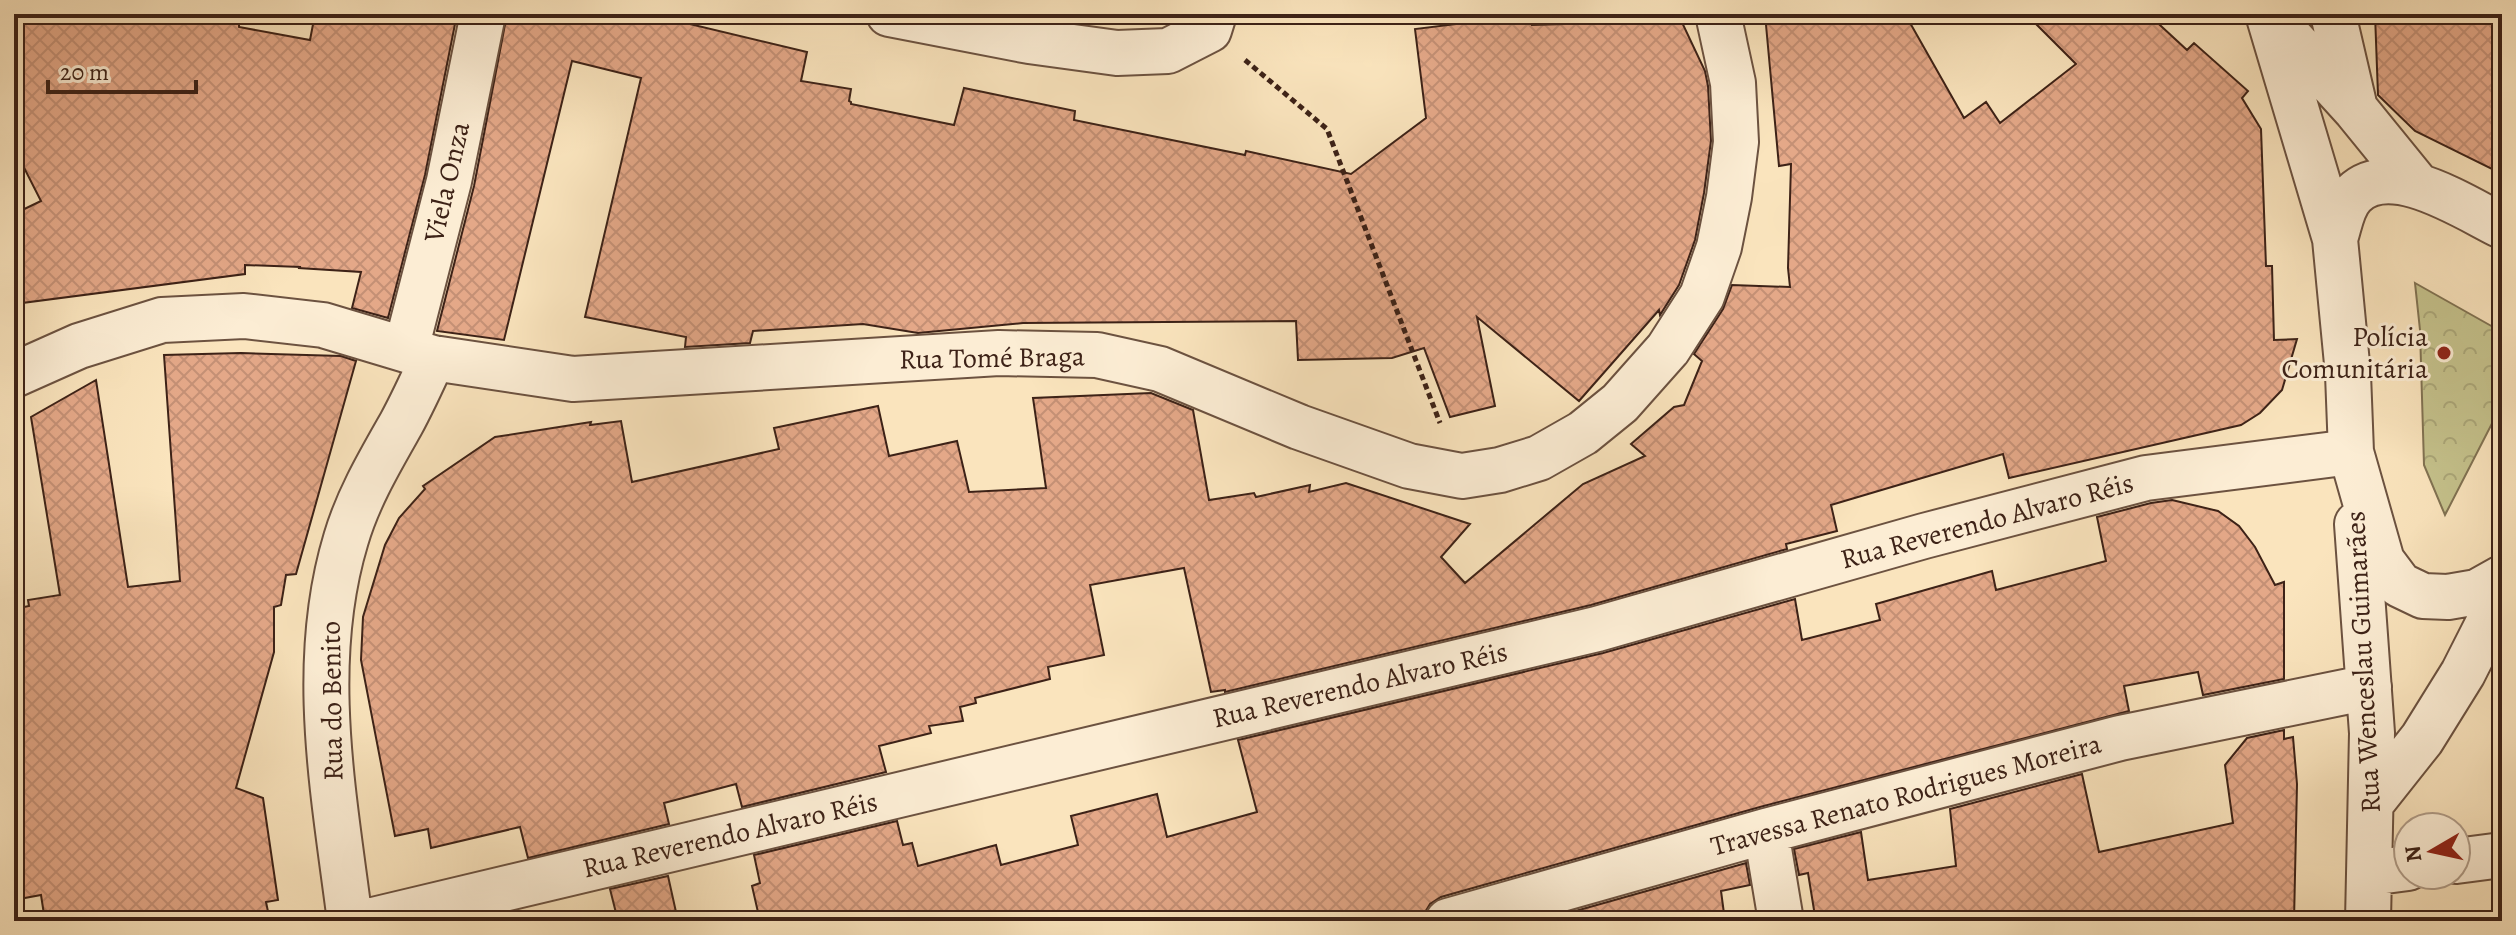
<svg xmlns="http://www.w3.org/2000/svg" width="2516" height="935" font-family="Alegreya,serif">
	<defs>
		<pattern id="park-crowns" width="20" height="18" patternUnits="userSpaceOnUse" patternTransform="scale(2)"><rect width="20" height="18" fill="#c5c28c"/><path d="M2 6a3 3 0 1 1 6 0M12 15a3 3 0 1 1 6 0" fill="none" stroke="#aaa678"/></pattern>
		<pattern id="building-cross-hatch" width="8" height="8" patternUnits="userSpaceOnUse" patternTransform="scale(2)"><rect width="8" height="8" fill="#e4a888"/><path d="M0 0l8 8M0 8l8-8" fill="none" stroke="#c49075"/></pattern>
	</defs>
	<rect width="100%" height="100%" fill="#fae4bd"/>
	<filter id="stains"><feTurbulence type="fractalNoise" baseFrequency=".0025" numOctaves="4"/><feColorMatrix values="0 0 0 0 .2 0 0 0 0 .09 0 0 0 0 .02 0 0 0 .5 -.17"/></filter>
	<radialGradient id="worn" r=".72"><stop offset=".6" stop-color="#630" stop-opacity="0"/><stop offset="1" stop-color="#630" stop-opacity=".3"/></radialGradient>
	<path fill="url(#park-crowns)" stroke="#817252" stroke-width="2" d="M2415,283L2502,332V404L2445,515L2424,465L2420,330Z"/>
	<path fill="url(#building-cross-hatch)" stroke="#3d2217" stroke-width="2" d="M82,14H239V27L310,40L315,14H457L425,175L388,318L352,308L361,272L298,268L301,267L245,265V274L14,304V214L41,201L14,148V25Z
		M507,14H648L807,52L801,81L851,89L849,101L851,102V104L954,125L964,88L1075,111L1074,120L1245,155L1246,151L1351,174L1426,118L1415,29L1531,15L1532,25L1599,23L1679,16L1705,71L1708,86L1711,141L1704,193L1695,240L1679,285L1660,315L1659,310L1579,401L1477,317L1495,406L1450,417L1424,348L1392,358L1298,360L1296,321L1023,323L918,333L863,324L753,331L750,343L685,347L686,337L585,317L641,78L572,61L504,340L437,331L474,186Z
		M1765,14H1905L1964,118L1986,102L2000,123L2076,64L2026,14H2148L2187,50L2194,43L2248,91L2242,98L2261,129L2266,266H2272L2274,340L2297,339L2282,390L2260,413L2241,425L2009,478L2003,454L1831,505L1837,531L1786,544L1787,549L1591,605L1225,692V690L1211,692L1184,568L1090,585L1104,655L1048,667L1050,679L975,698L976,703L960,707L963,721L929,726L931,733L879,746L886,772L742,807L736,784L664,803L669,824L528,858L520,827L431,848L428,829L395,836L361,660L363,617L385,545L399,518L425,489L423,486L495,437L591,422L590,425L621,421L632,482L779,449L774,428L878,406L889,456L957,441L969,492L1046,488L1033,398L1151,393L1193,410L1209,500L1254,493L1256,497L1310,485L1309,492L1346,483L1470,524L1441,557L1465,583L1583,484L1645,456L1631,444L1674,407L1684,405L1702,361L1694,354L1723,309L1732,285L1790,287L1788,268L1791,164L1779,166Z
		M2375,14H2502V174L2415,131L2378,95Z
		M241,353L341,356L356,361L296,574L286,575L281,605L274,607V652L236,788L263,798L278,900L266,902L270,921H45L41,895L14,900V609L29,606L28,600L60,595L31,417L96,380L128,587L180,581L164,355Z
		M2172,500L2218,511L2239,526L2255,547L2275,585L2284,582V679L2203,695L2198,672L2124,686L2129,711L1760,807L1441,897L1430,904L1424,914V921H760L752,886L760,883L754,855L897,821L903,845L912,843L918,866L996,845L1001,865L1078,845L1071,816L1157,794L1167,837L1257,812L1238,740L1603,653L1795,599L1802,640L1880,620L1876,604L1992,571L1996,590L2106,561L2097,517L2151,503Z
		M2284,730V739L2293,737L2297,784L2294,921H1830L1829,914L1815,916L1808,873L1799,875L1794,849L1861,832L1868,880L1956,866L1950,809L2082,774L2099,852L2233,823L2225,765L2247,738Z
		M1746,863L1750,885L1721,891L1725,921H1540Z
		M668,876L678,921H618L610,889Z"/>
	<g fill="none" stroke-linecap="round" stroke-linejoin="round">
		<g stroke="#6c5240" stroke-width="48">
			<path id="minor" d="M889,14L1029,41L1117,53L1168,51L1209,30L1214,14
				M2268,14L2335,239L2348,374L2351,452L2382,561L2400,585L2423,596L2448,597L2477,592L2502,578
				M2333,14L2354,104
				M2276,22L2356,110L2417,185
				M2335,239C2340,224 2342,205 2354,194C2391,158 2465,208 2502,226
				M406,349L449,181L483,14
				M14,375L79,346L162,320L244,316L323,325L433,358L573,379L999,353L1097,355L1160,369L1299,427L1409,466L1462,476L1500,470L1539,458L1583,433L1620,403L1668,349L1702,296L1719,247L1729,197L1736,142L1733,83L1718,14
				M2357,524L2372,733L2368,921
				M2372,802L2422,739L2463,673L2502,596
				M1766,831L1781,921
				M2456,861L2502,855
				M2370,873L2408,868
				M350,921C334,795 308,664 346,539C358,498 380,461 401,424C413,402 423,380 433,358
				M369,921L1597,629L1924,536L2146,478L2351,452
				M1448,921L1766,831L2120,738L2369,687"/>
		</g>
		<path stroke="#3d2217" stroke-width="5" stroke-dasharray="6 4" stroke-linecap="butt" d="M1245,60L1327,129L1440,423"/>
		<use href="#minor" stroke="#fcedd4" stroke-width="44"/>
	</g>
	<circle fill="#8f2418" stroke="#fcedd4" stroke-width="3" cx="2444" cy="353" r="8"/>
	<g text-anchor="middle" dominant-baseline="central" stroke-width="6" stroke-linejoin="round" paint-order="stroke">
		<g font-size="28" fill="#3d2217" stroke="#fcedd4">
			<text transform="translate(447 182) rotate(-77)">Viela Onza</text>
			<text transform="translate(992 358) rotate(-1)">Rua Tomé Braga</text>
			<text transform="translate(1987 521) rotate(-15)">Rua Reverendo Alvaro Réis</text>
			<text transform="translate(2363 662) rotate(-93)">Rua Wenceslau Guimarães</text>
			<text transform="translate(1360 685) rotate(-13)">Rua Reverendo Alvaro Réis</text>
			<text transform="translate(332 701) rotate(-91)">Rua do Benito</text>
			<text transform="translate(1906 795) rotate(-15)">Travessa Renato Rodrigues Moreira</text>
			<text transform="translate(730 835) rotate(-13)">Rua Reverendo Alvaro Réis</text>
		</g>
		<g font-size="28" fill="#3d2217" stroke="#fcedd4" text-anchor="end">
			<text x="2428" y="337">Polícia<tspan x="2428" dy="32">Comunitária</tspan></text>
		</g>
	</g>
	<rect width="2516" height="935" fill="none" stroke="#fae4bd" stroke-width="48"/>
	<rect x="16" y="16" width="2484" height="903" fill="none" stroke="#3d2217" stroke-width="4"/>
	<rect x="24" y="24" width="2468" height="887" fill="none" stroke="#3d2217" stroke-width="2"/>
	<g transform="translate(2432 851) rotate(261)"><circle r="38" fill="#fcedd4" stroke="#b09c88" stroke-width="2"/>
	<path d="M0-6L14 30L0 20L-14 30Z" fill="#8f2418"/>
	<text y="-12" font-size="22" font-weight="bold" text-anchor="middle" fill="#3d2217">N</text>
	</g>
	<path d="M48 80v12h148v-12" fill="none" stroke="#3d2217" stroke-width="4"/>
	<text x="60" y="80" font-size="24" fill="#3d2217" stroke="#fcedd4" stroke-width="6" paint-order="stroke">20 m</text>
	<rect width="100%" height="100%" filter="url(#stains)"/>
	<rect width="100%" height="100%" fill="url(#worn)"/>
</svg>
